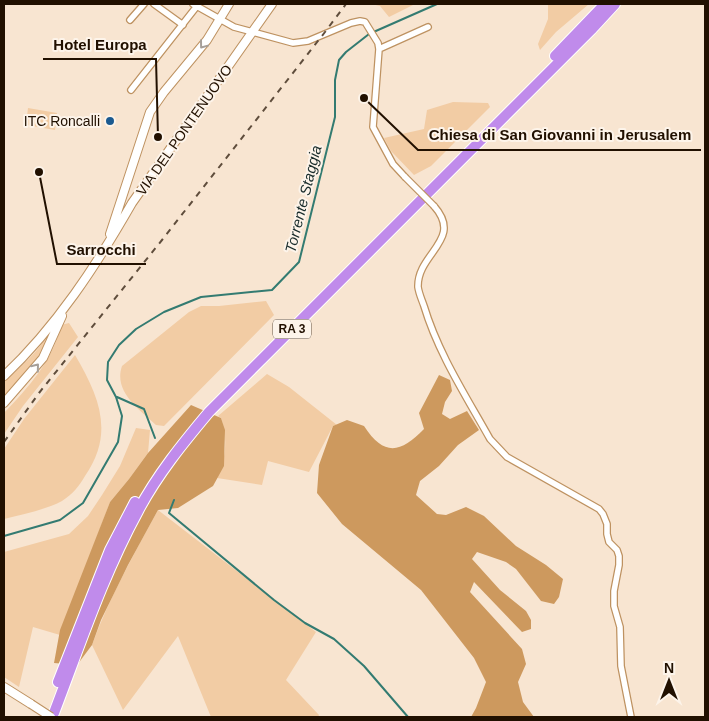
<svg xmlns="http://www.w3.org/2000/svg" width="709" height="721" font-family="Arial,sans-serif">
	<rect width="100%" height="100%" fill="#f8e5d1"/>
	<path fill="#f2cca4" d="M371,4H415L389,17L380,6Z
		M548,4H589L556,32L540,50L538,44L548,19Z
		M453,102L488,103L490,107L431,166L414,175L391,151L384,138L424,129L427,110Z
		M28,108L57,113L55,130L26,125Z
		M266,301L274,315L164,426L156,425C140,410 113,392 122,366L189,312L201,306H219Z
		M69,323L78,337L23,406L4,434V413C28,388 54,359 61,325Z
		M49,332L51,333L50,336L35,364L4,398V382C20,367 39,352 49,332Z
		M75,355C99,396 115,433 85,476C79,486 73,494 62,501C45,510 23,514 4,519V449L24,419Z
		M267,374L289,387L337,425L333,426L309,472L268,461L262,485L217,478C226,460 228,437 221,418L218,416Z
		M136,428L150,430L148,453L129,479L110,502L60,635L33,627L19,687L4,677V552L69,534L88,516L102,495L120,466Z
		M158,510L316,632L286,680L319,715L318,717H211L178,636L123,710L92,645C109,598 134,554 158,510Z"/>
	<path fill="#cd995e" d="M439,375L450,380L452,391L445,402L442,414L450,419L467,411L479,430L458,445L439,466L420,481L416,495L437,514L446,515L466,507L484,516L516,546L546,565L563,579L559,597L554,604L541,601L516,569L506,562L477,552L472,559L500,590L526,611L531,620V629L522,632L474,582L470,592L522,649L526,664L518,682L523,702L534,717H471L476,708L486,682L474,658L421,590L342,524L317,493L319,465L333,426L347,420L364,426C384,457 401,453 424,429L419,413Z
		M191,405L221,418L225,430L224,466L213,486L178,508L158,510L128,565L101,620L92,645L77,665L54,663L60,630L110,502L129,479L148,453Z"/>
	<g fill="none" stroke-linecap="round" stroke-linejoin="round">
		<path stroke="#337b71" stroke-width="2" d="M117,397L144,409L155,438
			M174,500L169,513L274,600L305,623L334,639L364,666L408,717
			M4,536L60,520L83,503L118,442L122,416L116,397L107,380L108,362L119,345L136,329L164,312L201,297L272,290L299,262L335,117V80L339,60L346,52L369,34L437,4"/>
		<g stroke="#be9261" stroke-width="8">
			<path id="street" d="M154,4L183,25
				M193,4L234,27L293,43L308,41L351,23L360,21L365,22L378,43L379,49L373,127L393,164L405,177
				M130,20L144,4
				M379,49L428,27
				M131,90L197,6L196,5
				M434,206C464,240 417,253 418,287C419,294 422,300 424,306C438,353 466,396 490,439L507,457L599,509L603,514L607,524V534L609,542L617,550L619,556V565L614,591V606L620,627L621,666L631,717"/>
		</g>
		<g stroke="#be9261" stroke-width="10">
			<path id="secondary" d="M110,234L150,112L164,92L207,40L229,4
				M4,376C56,327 96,266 132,203L272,4
				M4,403L43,358L62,316
				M4,687L31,704"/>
		</g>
		<g stroke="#fff" stroke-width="12">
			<path id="highway" d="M555,56L605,4
				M58,682L110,550L135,502
				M54,713C80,645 103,575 138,511C157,475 183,443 209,412L591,30L615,4"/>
		</g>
		<use href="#street" stroke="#fff" stroke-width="5.5"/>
		<use href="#secondary" stroke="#fff" stroke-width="8"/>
		<use href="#highway" stroke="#c08beb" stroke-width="10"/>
		<path stroke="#5f4d3c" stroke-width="2" stroke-dasharray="6 6" stroke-linecap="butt" d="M4,442L39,393L162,240L325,32L346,4"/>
		<g stroke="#be9261" stroke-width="8" stroke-linecap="butt">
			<path id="street-bridge" d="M405,177L434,206"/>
		</g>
		<g stroke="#be9261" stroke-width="10" stroke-linecap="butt">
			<path id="secondary-bridge" d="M31,704L51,717"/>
		</g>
		<use href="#street-bridge" stroke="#fff" stroke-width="5.5"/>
		<use href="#secondary-bridge" stroke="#fff" stroke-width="8"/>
	</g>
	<defs><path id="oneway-chevron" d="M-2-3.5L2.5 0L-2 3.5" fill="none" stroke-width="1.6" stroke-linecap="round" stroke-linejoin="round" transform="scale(1.25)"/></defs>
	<g stroke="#a69f99">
		<use href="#oneway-chevron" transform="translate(203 45) rotate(127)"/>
		<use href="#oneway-chevron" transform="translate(36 367) rotate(-51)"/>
	</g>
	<circle fill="#1b5a90" stroke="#fdf4ea" stroke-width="2" cx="110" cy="121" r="5"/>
	<g text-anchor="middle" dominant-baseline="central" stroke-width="4" stroke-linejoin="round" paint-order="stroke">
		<rect fill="#fdf4ea" stroke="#635446" stroke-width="1" x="273" y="319.5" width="38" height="19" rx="4"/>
		<g font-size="12" font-weight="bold" fill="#211000">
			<text x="292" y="329">RA 3</text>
		</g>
		<g font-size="14" fill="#211000" stroke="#fdf4ea" text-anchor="end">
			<text x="100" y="121">ITC Roncalli</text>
		</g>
		<g font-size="14" fill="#211000" stroke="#fdf4ea">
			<text transform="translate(184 130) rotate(-55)">VIA DEL PONTENUOVO</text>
		</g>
		<g font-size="15" font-style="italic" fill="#1a2d2c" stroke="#fdf4ea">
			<text transform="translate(303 199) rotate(-76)">Torrente Staggia</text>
		</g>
	</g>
	<path fill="none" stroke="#211000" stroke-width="2" d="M158 137L156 59H43M364 98L418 150H701M39 172L57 264H146"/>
	<g fill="#211000" stroke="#fdf4ea" stroke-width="2">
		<circle cx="158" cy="137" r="5"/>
		<circle cx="364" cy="98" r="5"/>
		<circle cx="39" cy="172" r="5"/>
	</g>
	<g font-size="15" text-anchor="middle" font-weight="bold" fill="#211000" stroke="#fdf4ea" stroke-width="4" stroke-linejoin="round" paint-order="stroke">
		<text x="100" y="50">Hotel Europa</text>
		<text x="560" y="140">Chiesa di San Giovanni in Jerusalem</text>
		<text x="101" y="255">Sarrocchi</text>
	</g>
	<rect width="709" height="721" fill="none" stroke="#211000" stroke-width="10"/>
	<g transform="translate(669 681)" stroke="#fdf4ea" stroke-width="4" paint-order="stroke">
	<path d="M0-4L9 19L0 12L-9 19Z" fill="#211000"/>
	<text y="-8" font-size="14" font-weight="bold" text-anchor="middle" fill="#211000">N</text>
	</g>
</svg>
